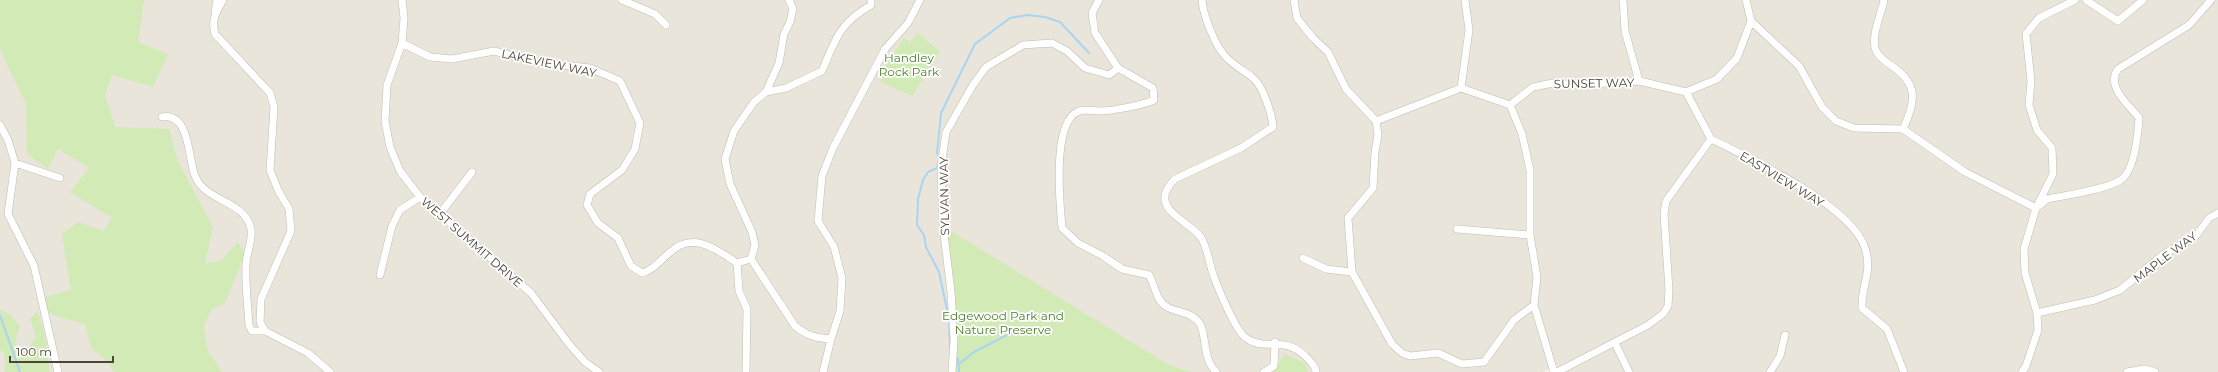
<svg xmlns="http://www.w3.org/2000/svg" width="2218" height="372" font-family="Montserrat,sans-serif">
	<rect width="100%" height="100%" fill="#f6f3ec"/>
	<path fill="#eae5da" d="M0,0H2218V372H1559L1557,364L1543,372H1308L1305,363L1274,372H1191L959,296V372H0Z"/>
	<path fill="#d2eab5" d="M0,0H144L138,42L168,54L153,87L112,75L105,95L115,127L169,129L178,161L213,227L205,263L221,261L238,242L245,254L225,303L212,309L204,325L207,349L222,372H114L107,361L91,348L85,324L53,315L41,306L46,297L71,290L62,234L78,222L103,231L112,218L70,192L89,168L58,149L48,169L27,154L26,104L0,50Z
		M918,33L940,52L912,96L880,82L883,76L881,73L904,38L910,42Z
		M943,226L1167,364L1191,372H952L954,340Z
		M0,309L10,315L20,326L15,343L26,351L36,337L30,318L37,312L43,327L50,372H5L4,350L0,352Z
		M1284,354L1305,363L1308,372H1274Z"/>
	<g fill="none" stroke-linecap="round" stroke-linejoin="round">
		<path stroke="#a9d4f2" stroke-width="2" d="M939,159L937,153L941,113L975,44L1010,18L1027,15L1045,17L1060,22L1089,53
			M938,163L937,168L928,172L923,180L918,199L917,225L924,235L926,247L939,272L949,319L950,348
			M0,315L20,372
			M958,358L959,372
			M959,364L974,352L1013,332"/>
		<g stroke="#c2bbae" stroke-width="8">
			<path id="minor" d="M223,0C216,12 211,20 215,34L270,93L274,107L270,170L278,190L289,209L291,231L261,299L260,322L265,331L308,353L330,372
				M402,0L404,18L402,43L387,85L385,121L390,147L400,171L420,197L531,293L569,344L585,362L599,372
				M622,0L655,14L666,25
				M1099,0L1092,13L1095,33L1118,68L1153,88L1154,100C1143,105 1112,111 1100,111C1095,111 1089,110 1084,110C1050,112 1060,204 1062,228L1078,243L1103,256L1122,269L1149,275C1155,285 1156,301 1167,307C1178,313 1195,312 1201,326C1207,342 1203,359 1216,372
				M1202,0C1203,15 1215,45 1225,56C1233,65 1243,70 1252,77C1263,85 1272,115 1273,127L1241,148L1175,179C1144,209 1192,221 1202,239C1208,251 1209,262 1213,274C1217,286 1236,332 1246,338C1266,353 1284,332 1309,360C1312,364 1316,367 1316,372
				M1294,0L1297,18L1313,38L1328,52L1346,89L1376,121L1378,135L1375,152L1373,188L1348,218L1352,272L1392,344L1402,353L1410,356L1438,353L1462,364L1484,362L1514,320L1534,305
				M1623,0L1625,31L1639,81
				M1746,0L1751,21L1799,66L1822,107L1836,121L1854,128L1903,129C1917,99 1918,83 1889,64C1883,60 1877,55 1875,48C1872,32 1881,15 1884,0
				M2086,0L2118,21L2143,0
				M215,12L217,0
				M402,43L430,57L452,59L494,51L537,62L590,68L620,81L640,123L635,149L622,170L590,194L587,205L598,223L618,238L631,266L642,273C653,270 660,261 669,253C692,231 715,248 737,263L751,259L755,245L752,232L730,184L725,159L734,131L754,102L766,92L786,88L822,71C836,38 839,24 871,5V0
				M1461,88L1469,30L1465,0
				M766,92L779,63L784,34L790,22L793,9L789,0
				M1510,105L1533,87L1553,83L1576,85L1639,81L1686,92L1717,79L1737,58L1751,21
				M1510,105L1522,134L1530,170V235L1537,277L1534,305L1554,372
				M162,117C190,112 188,158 195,176C205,202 245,200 251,229C253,240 246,254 246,265C245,285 248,306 249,326L252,331H265
				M1376,121L1461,88L1510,105
				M0,125L8,140L15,163L8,214L34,266L58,372
				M1903,129L1965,172L2036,208
				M1711,139C1750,158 1852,206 1865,248C1873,272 1861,285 1862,308L1887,329L1904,372
				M15,163L60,178
				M2039,206L2047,199C2063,196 2110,189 2122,179C2135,168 2138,134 2139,118C2129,105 2105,86 2118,69L2189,25L2211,0
				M439,215L472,172
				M1457,229L1530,235
				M1303,258L1326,269L1352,272
				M751,259L795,326C807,336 816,338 831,339L840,311L842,278L834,247L818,221L822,176L833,148L885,49L908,23L920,0
				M737,263L739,291L747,309L746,372
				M380,275L392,226L400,210L420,197
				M2037,313L2095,300L2120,290L2164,254L2195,237L2209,218L2218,213
				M1615,343L1629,372
				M823,372L831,339
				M952,372L954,340L951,292L943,226L941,167L946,132L973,85L986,67L1023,45L1052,43L1067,51L1085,68L1109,75L1118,68
				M1264,372L1274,366L1275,342
				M1557,372L1648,325L1663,314L1668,306L1669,290L1664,214L1666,201L1711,139L1686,92
				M1770,372L1780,356L1785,335
				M2022,372L2026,366L2038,330L2037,313L2025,273L2024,249L2036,208L2053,174L2052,148L2037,130L2029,105L2031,81L2026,34L2039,18L2075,0
				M2127,372L2144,369L2155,372"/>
		</g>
		<use href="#minor" stroke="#fff" stroke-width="7"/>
	</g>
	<g text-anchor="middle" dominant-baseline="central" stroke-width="3.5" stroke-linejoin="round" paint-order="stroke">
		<g font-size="12" fill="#4a7f2a" stroke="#fff">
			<text x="909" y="57">Handley<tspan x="909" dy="14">Rock Park</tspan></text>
			<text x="1003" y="315">Edgewood Park and<tspan x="1003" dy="14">Nature Preserve</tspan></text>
		</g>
		<g font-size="12" fill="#4b4439" stroke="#fff">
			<text transform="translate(549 63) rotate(12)">LAKEVIEW WAY</text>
			<text transform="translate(1594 83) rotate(-1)">SUNSET WAY</text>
			<text transform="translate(1782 179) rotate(31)">EASTVIEW WAY</text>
			<text transform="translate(944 196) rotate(-91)">SYLVAN WAY</text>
			<text transform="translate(472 242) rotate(41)">WEST SUMMIT DRIVE</text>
			<text transform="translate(2165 257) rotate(-37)">MAPLE WAY</text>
		</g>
	</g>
	<path d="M10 356v6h103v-6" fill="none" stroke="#4b4439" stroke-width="2"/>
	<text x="16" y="356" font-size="12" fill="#4b4439" stroke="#ffffff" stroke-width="3" paint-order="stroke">100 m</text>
</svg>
